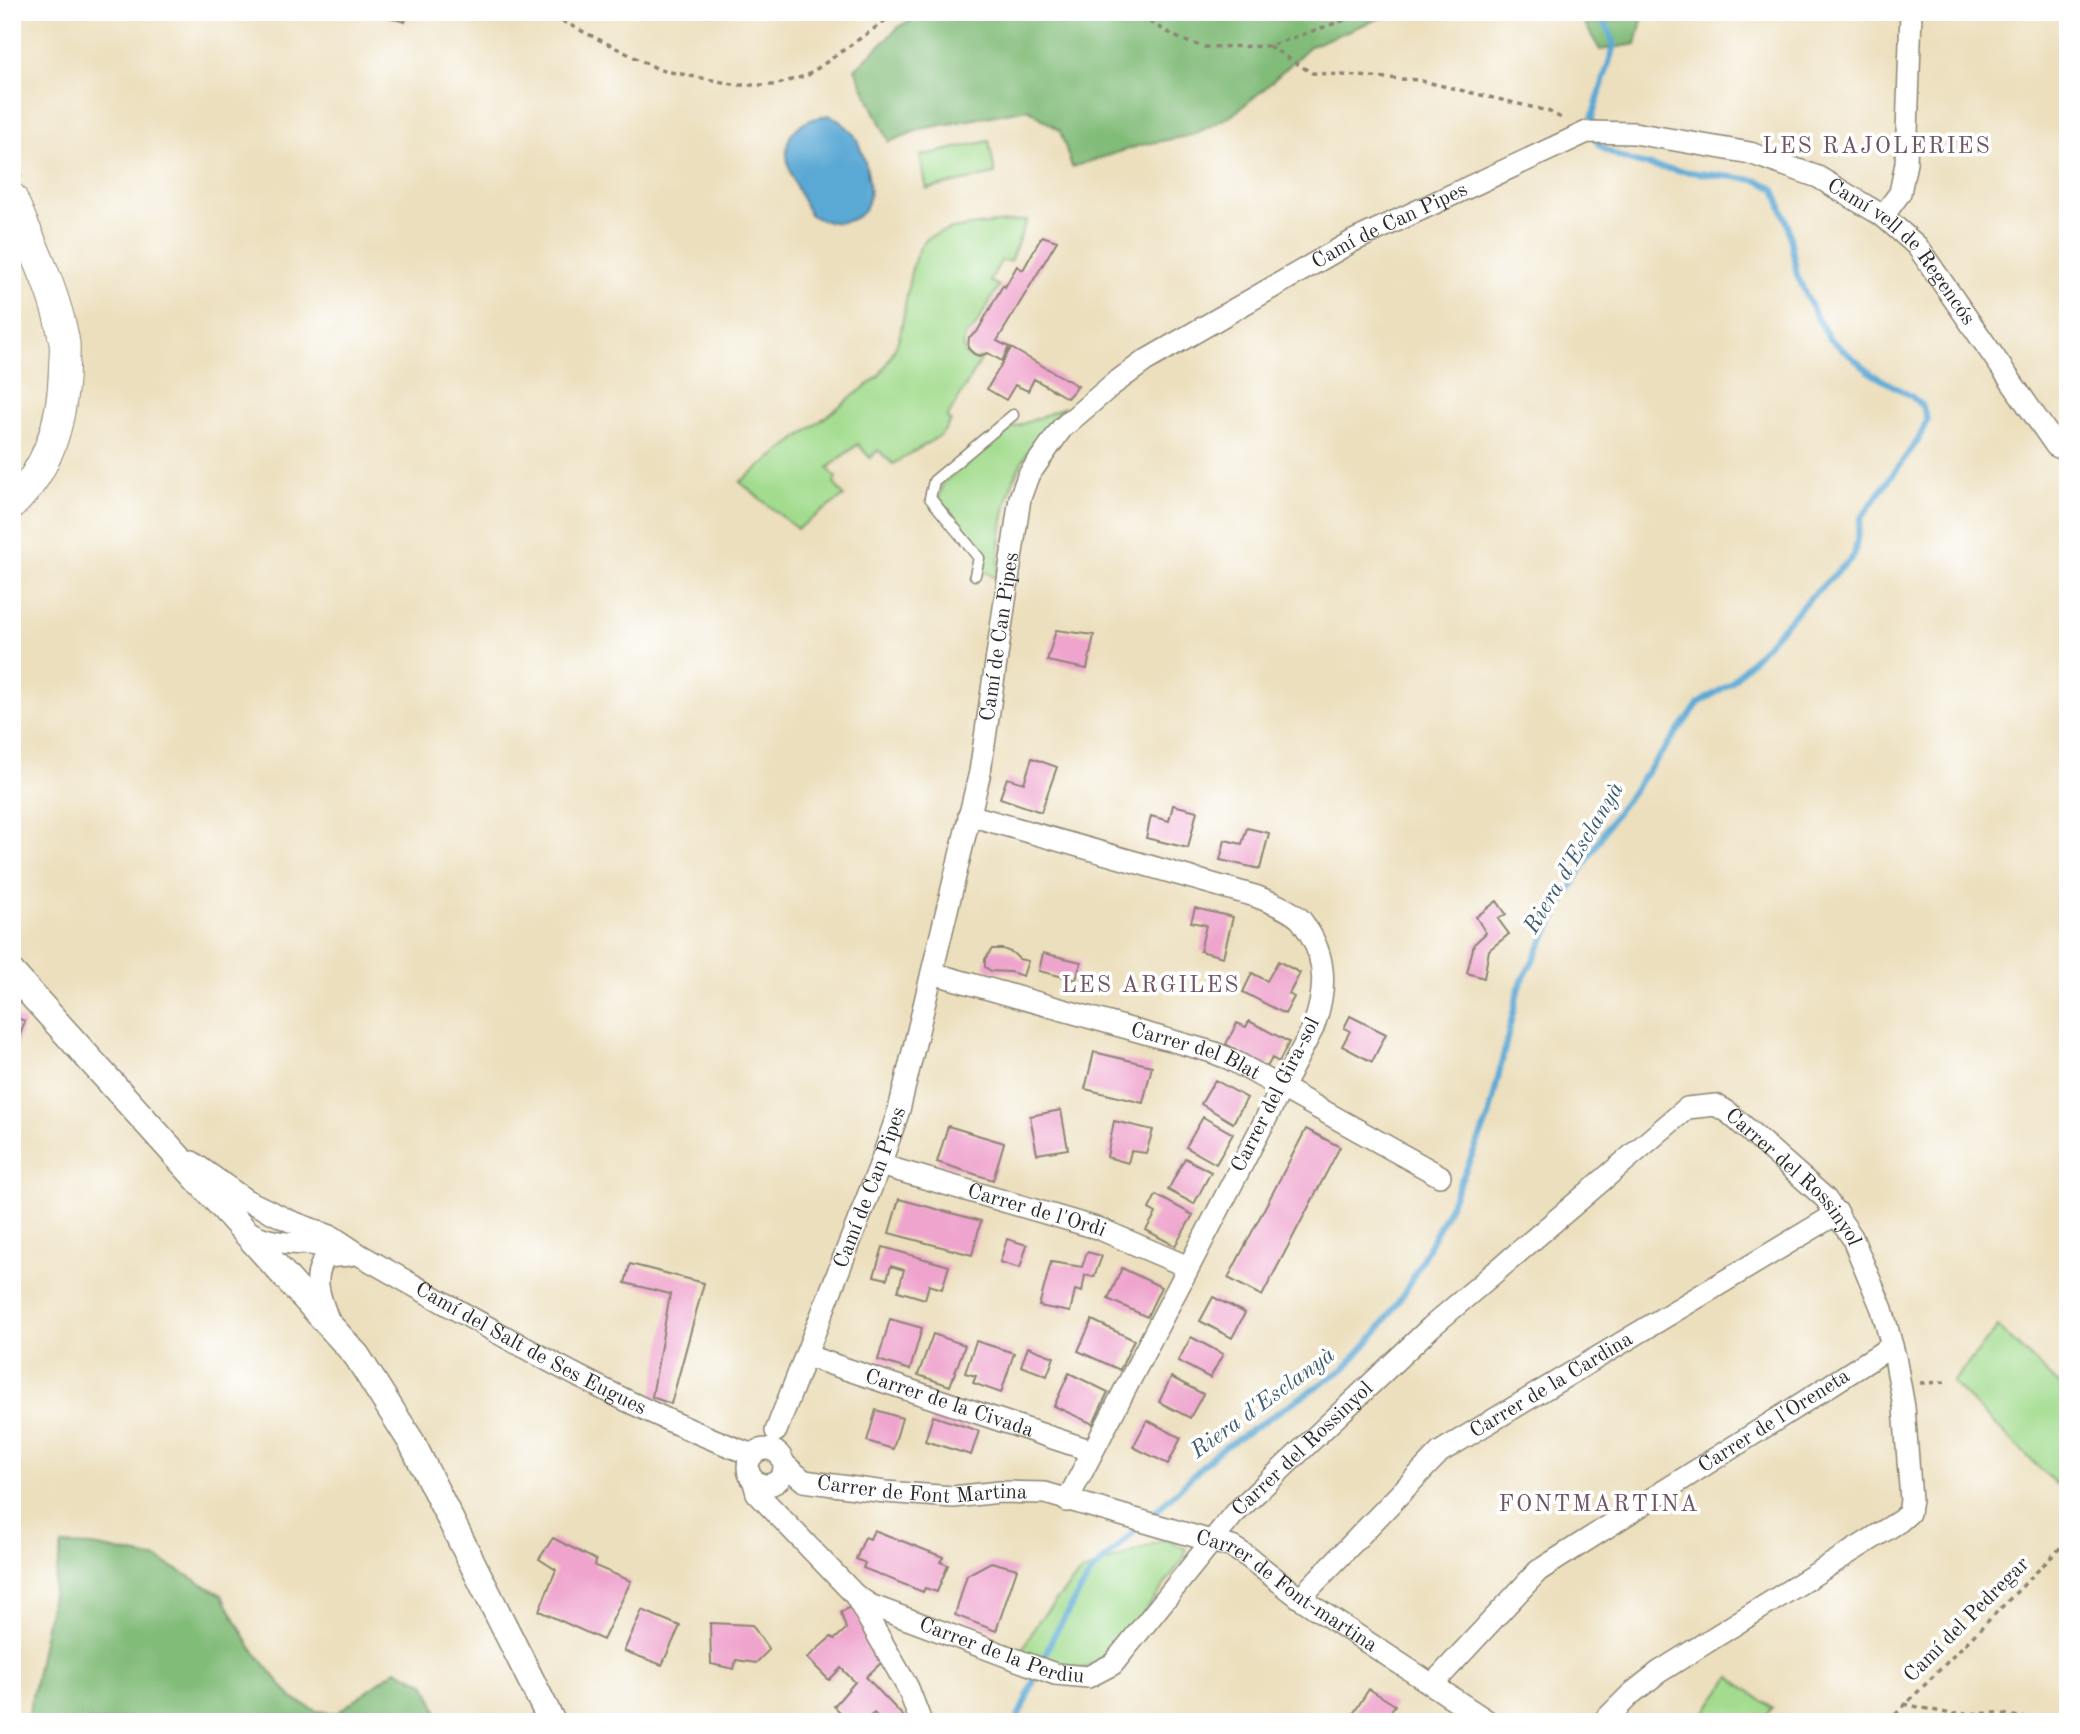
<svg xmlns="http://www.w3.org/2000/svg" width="2080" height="1734" font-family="'Old Standard TT',serif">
	<rect width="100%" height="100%" fill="#fff"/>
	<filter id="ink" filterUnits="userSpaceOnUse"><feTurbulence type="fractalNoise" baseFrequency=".0143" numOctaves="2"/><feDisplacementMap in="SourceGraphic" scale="14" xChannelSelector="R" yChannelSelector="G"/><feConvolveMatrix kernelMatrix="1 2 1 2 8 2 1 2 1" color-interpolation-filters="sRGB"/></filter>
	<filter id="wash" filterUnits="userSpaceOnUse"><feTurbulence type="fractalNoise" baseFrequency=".00686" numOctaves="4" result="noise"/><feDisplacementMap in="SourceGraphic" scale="28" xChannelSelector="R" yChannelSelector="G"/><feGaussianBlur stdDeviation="1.57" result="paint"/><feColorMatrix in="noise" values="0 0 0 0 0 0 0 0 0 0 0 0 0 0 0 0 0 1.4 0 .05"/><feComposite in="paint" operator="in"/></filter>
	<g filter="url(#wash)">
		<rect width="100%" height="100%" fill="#ecdfbd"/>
		<path fill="#a3dc8e" stroke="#67845c" stroke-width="2" d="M989,141L995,174L927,189L920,156Z
			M1027,220L1010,261H1001L990,281L999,286L973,330L965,335L963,349L967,356L974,360L982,358L947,418L951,421L941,435L893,464L878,450L870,458L858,444L828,468L836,478L834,483L844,496L797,529L740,482L878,377C887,364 896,350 900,334C907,309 907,258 926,240C943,225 1003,223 1027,220Z
			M1065,407C1007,463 1003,503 997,579L984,571L986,553L939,498L943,483L1000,433Z
			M1998,1327L2068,1393V1471L2056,1484L1952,1383Z
			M1166,1539L1186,1549L1184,1559C1161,1588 1113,1664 1077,1670C1065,1671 1033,1656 1021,1652L1039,1620L1080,1573Z
			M1730,1677L1772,1708L1762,1722H1698Z"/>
		<path fill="#82bc79" stroke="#567452" stroke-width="2" d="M932,12H1395L1310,46L1264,89L1231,116L1192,135L1141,145L1072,167L1060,131L1028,109L921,129L889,142L855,69L901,25Z
			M1578,12H1644L1636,44L1600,50Z
			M62,1545L93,1546L158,1559L222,1595L250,1646L292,1698L316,1711L337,1713L396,1670L425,1683L442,1722H27Z"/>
		<path fill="#5aa8d4" stroke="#426a80" stroke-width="2" d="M829,115C839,120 848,127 855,136C859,143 862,153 865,162C871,185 876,213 847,221C833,224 822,222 810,215C789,174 763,126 829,115Z"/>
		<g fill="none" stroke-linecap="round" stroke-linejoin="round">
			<path stroke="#5aa8d4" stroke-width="6" d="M1149,1518L1216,1453L1345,1368L1377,1332L1405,1292L1448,1210L1489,1117L1519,987L1574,882L1612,819L1699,703L1730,684L1805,603L1854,556L1861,518L1918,440L1927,420L1923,407L1911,396L1872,374L1829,338L1816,316L1797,275L1788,226L1775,189L1759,181C1715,172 1631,173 1598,144L1592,118L1614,46L1609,30L1597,12
				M1016,1722L1053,1637L1091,1573L1141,1525"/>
		</g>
		<g id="blocks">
			<path fill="#efa4cd" d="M371,12H408L405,22Z
				M1042,236L1057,241L997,341L1009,347L1002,361L988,353L979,356L974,354L968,348L969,337L977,332L1003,285L1005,287L1017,266L1023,270Z
				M1011,348L1078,386L1067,398L1034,379L1028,391L1015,385L1006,400L987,389Z
				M1056,630L1094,635L1087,669L1047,661Z
				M1032,758L1057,767L1041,812L1000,798L1007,778L1024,783Z
				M1173,805L1197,811L1188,848L1146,838L1151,816L1169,821Z
				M1247,828L1269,833L1260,869L1220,860L1225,840L1242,844Z
				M1497,901L1506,914L1498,919L1509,934L1489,950L1484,978L1467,973L1474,944L1486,933L1476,917Z
				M1195,908L1233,917L1223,957L1200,951L1206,925L1191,922Z
				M992,949H1003L1013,953L1019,959L1028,961L1023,976L1010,972L991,971L985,967V959Z
				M1043,953L1081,962L1076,980L1039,971Z
				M1278,961L1300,973L1289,994L1294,997L1285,1014L1243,992L1252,973L1267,981Z
				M12,1016L25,1021L13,1055H12Z
				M1350,1016L1386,1034L1372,1062L1342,1046L1350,1031L1344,1028Z
				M1249,1021L1289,1042L1279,1062L1272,1058L1267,1067L1226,1044L1237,1023L1246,1027Z
				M1094,1052L1152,1066L1143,1103L1085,1089Z
				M1215,1080L1247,1098L1233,1123L1201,1104Z
				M1061,1110L1068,1149L1037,1154L1030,1116Z
				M1203,1117L1233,1134L1216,1164L1186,1147Z
				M1114,1121L1153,1130L1146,1153L1131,1151L1128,1163L1107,1157Z
				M948,1126L1004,1143L993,1180L937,1162Z
				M1306,1129L1340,1147L1262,1296L1228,1278Z
				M1185,1158L1211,1172L1194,1204L1168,1190Z
				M1156,1195L1193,1215L1175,1246L1146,1230L1156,1213L1149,1209Z
				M899,1199L981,1221L972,1255L889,1233Z
				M1007,1239L1027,1245L1020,1268L1000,1262Z
				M883,1247L949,1266L942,1289L929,1285L925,1299L898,1291L904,1270L891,1266L887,1279L874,1276Z
				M1087,1252L1102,1256L1094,1277L1085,1275L1082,1292L1075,1290L1070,1312L1039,1306L1051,1262L1082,1267Z
				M630,1264L704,1283L671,1404L652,1397L670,1294L625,1283Z
				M1122,1268L1161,1287L1147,1317L1108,1299Z
				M1213,1297L1245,1313L1232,1338L1200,1321Z
				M890,1319L922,1328L910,1370L878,1360Z
				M1092,1320L1134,1340L1120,1370L1078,1351Z
				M933,1334L965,1345L950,1386L918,1375Z
				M1191,1337L1223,1354L1210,1378L1178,1361Z
				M976,1341L1014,1353L1001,1393L973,1383L976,1376L965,1373Z
				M1028,1347L1054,1357L1047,1376L1021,1366Z
				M1069,1373L1108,1392L1093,1424L1054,1406Z
				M1171,1377L1203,1394L1190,1418L1159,1402Z
				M876,1410L902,1418L893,1449L867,1441Z
				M933,1416L979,1431L971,1455L925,1441Z
				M1147,1420L1181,1438L1168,1464L1133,1447Z
				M874,1530L943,1557L940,1562L948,1565L937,1592L925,1588L923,1592L863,1568L865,1563L856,1559L865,1537L870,1539Z
				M553,1538L596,1560L595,1566L631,1581L603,1640L539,1611L556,1570L539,1559Z
				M991,1562L1017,1569L996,1631L955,1615L967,1575Z
				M852,1606L882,1662L866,1677L905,1718L901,1722H882L874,1713L862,1722H850L834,1706L855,1682L841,1668L829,1680L807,1658L831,1637L835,1639L846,1629L841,1612Z
				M642,1610L680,1626L662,1665L624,1651Z
				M710,1623L752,1625L769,1650L756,1663L736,1660L734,1669L711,1664Z
				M1369,1689L1395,1705L1384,1722H1348Z"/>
		</g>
	</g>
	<g filter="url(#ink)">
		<use href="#blocks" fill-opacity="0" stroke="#8c8574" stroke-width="2"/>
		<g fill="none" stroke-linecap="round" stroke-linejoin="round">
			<g stroke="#8c8574" stroke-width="13">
				<path id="service" d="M975,575L979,558L930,498L934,481L1013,415"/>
			</g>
			<g stroke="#8c8574" stroke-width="24">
				<g id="minor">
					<path d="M1883,216L1900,193L1906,163L1911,12"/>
					<path d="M969,815L1255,896C1270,902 1288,908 1300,919C1303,922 1306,928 1309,932C1328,963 1325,995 1313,1028L1067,1501"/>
					<path id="s1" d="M932,973L1212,1052L1230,1059L1440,1176"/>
					<path id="s2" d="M192,1162L246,1200L290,1221L333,1237L360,1255C488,1327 615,1404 753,1455"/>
					<path id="s3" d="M880,1165L1100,1229L1188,1267"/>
					<path d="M248,1231C276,1249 307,1240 338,1248"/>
					<path d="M329,1322C321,1300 310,1278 326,1257L350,1255"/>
					<path id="s4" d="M807,1356L1092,1451"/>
					<path id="s5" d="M776,1431L880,1165L899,1110L980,772L1020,498L1028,476L1062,428L1112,385L1145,361L1353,241L1587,132L1634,133L1750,153L1818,177L1883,216L1917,246L2056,446L2068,451"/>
					<circle cx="766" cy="1467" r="18"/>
					<path id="s6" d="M784,1464L804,1481L885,1492L953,1497L1000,1492L1045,1493L1232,1547L1248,1557L1300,1598L1489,1722"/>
					<path d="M753,1479L757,1493L855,1595L908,1688L921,1722"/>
					<path id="s7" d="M855,1595L870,1605L1055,1674L1088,1677L1113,1664L1233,1515L1431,1327L1687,1108L1716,1105L1729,1113L1825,1198L1852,1237L1882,1309L1895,1357L1904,1407L1911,1500L1909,1513L1900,1521L1659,1672L1631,1694L1603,1722"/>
					<path id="s8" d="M1300,1598L1440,1452L1838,1213"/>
					<path id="s9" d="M1433,1684L1538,1571L1892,1346"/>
				</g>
			</g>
			<g stroke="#8c8574" stroke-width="29">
				<path id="tertiary" d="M12,973L357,1356L412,1443L552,1722"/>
			</g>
			<g stroke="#8c8574" stroke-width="32">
				<path id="secondary" d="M12,198C31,244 55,290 64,340C66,348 64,358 64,367C63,417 50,468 12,504"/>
			</g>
			<path stroke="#8c8574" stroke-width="3.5" stroke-dasharray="5 5" stroke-linecap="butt" d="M544,12L660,70L738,85H775L808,75L892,16L902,12
				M1132,12L1182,40L1204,47L1269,46L1368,12
				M1269,46L1312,73L1418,80L1548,111L1565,120
				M12,156L21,177
				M1920,1383L1950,1382
				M1904,1704L1951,1714L1997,1713L2047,1722
				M1888,1722L2068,1540"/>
			<use href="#service" stroke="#fff" stroke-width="10"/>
			<use href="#minor" stroke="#fff" stroke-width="21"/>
			<use href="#tertiary" stroke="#fff" stroke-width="26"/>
			<use href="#secondary" stroke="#fff" stroke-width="30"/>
		</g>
	</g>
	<g text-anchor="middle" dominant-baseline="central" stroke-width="7" stroke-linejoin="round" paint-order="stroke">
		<g font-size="21" fill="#2b2b2b" stroke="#fff">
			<text stroke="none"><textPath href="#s5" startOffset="1437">Camí de Can Pipes</textPath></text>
			<text stroke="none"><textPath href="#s5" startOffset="2006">Camí vell de Regencós</textPath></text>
			<text stroke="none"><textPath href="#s5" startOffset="828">Camí de Can Pipes</textPath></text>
			<text stroke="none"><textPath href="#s1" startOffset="275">Carrer del Blat</textPath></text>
			<text transform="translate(1276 1095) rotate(-63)">Carrer del Gira-sol</text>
			<text stroke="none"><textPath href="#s7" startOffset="1214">Carrer del Rossinyol</textPath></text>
			<text stroke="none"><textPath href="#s5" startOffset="261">Camí de Can Pipes</textPath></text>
			<text stroke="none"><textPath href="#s3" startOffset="163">Carrer de l'Ordi</textPath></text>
			<text stroke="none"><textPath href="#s2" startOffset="388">Camí del Salt de Ses Eugues</textPath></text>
			<text stroke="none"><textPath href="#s8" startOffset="332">Carrer de la Cardina</textPath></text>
			<text stroke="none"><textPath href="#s4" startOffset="150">Carrer de la Civada</textPath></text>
			<text stroke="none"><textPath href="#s9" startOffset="434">Carrer de l'Oreneta</textPath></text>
			<text stroke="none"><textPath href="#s7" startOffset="564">Carrer del Rossinyol</textPath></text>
			<text stroke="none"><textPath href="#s6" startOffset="145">Carrer de Font Martina</textPath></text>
			<text stroke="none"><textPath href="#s6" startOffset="532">Carrer de Font-martina</textPath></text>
			<text transform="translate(1967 1620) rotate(-45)">Camí del Pedregar</text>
			<text stroke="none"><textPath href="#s7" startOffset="158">Carrer de la Perdiu</textPath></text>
		</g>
		<g font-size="23" letter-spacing="2" fill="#705564" stroke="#fff">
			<text x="1877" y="146">LES RAJOLERIES</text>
			<text x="1151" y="985">LES ARGILES</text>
			<text x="1599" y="1504">FONTMARTINA</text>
		</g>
		<g font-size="23" font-style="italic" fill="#3e5d6f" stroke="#fff">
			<text transform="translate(1574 858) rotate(-59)">Riera d'Esclanyà</text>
			<text transform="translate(1263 1403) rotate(-36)">Riera d'Esclanyà</text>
		</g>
	</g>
	<rect width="2080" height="1734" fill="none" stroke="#fff" stroke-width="42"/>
</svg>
